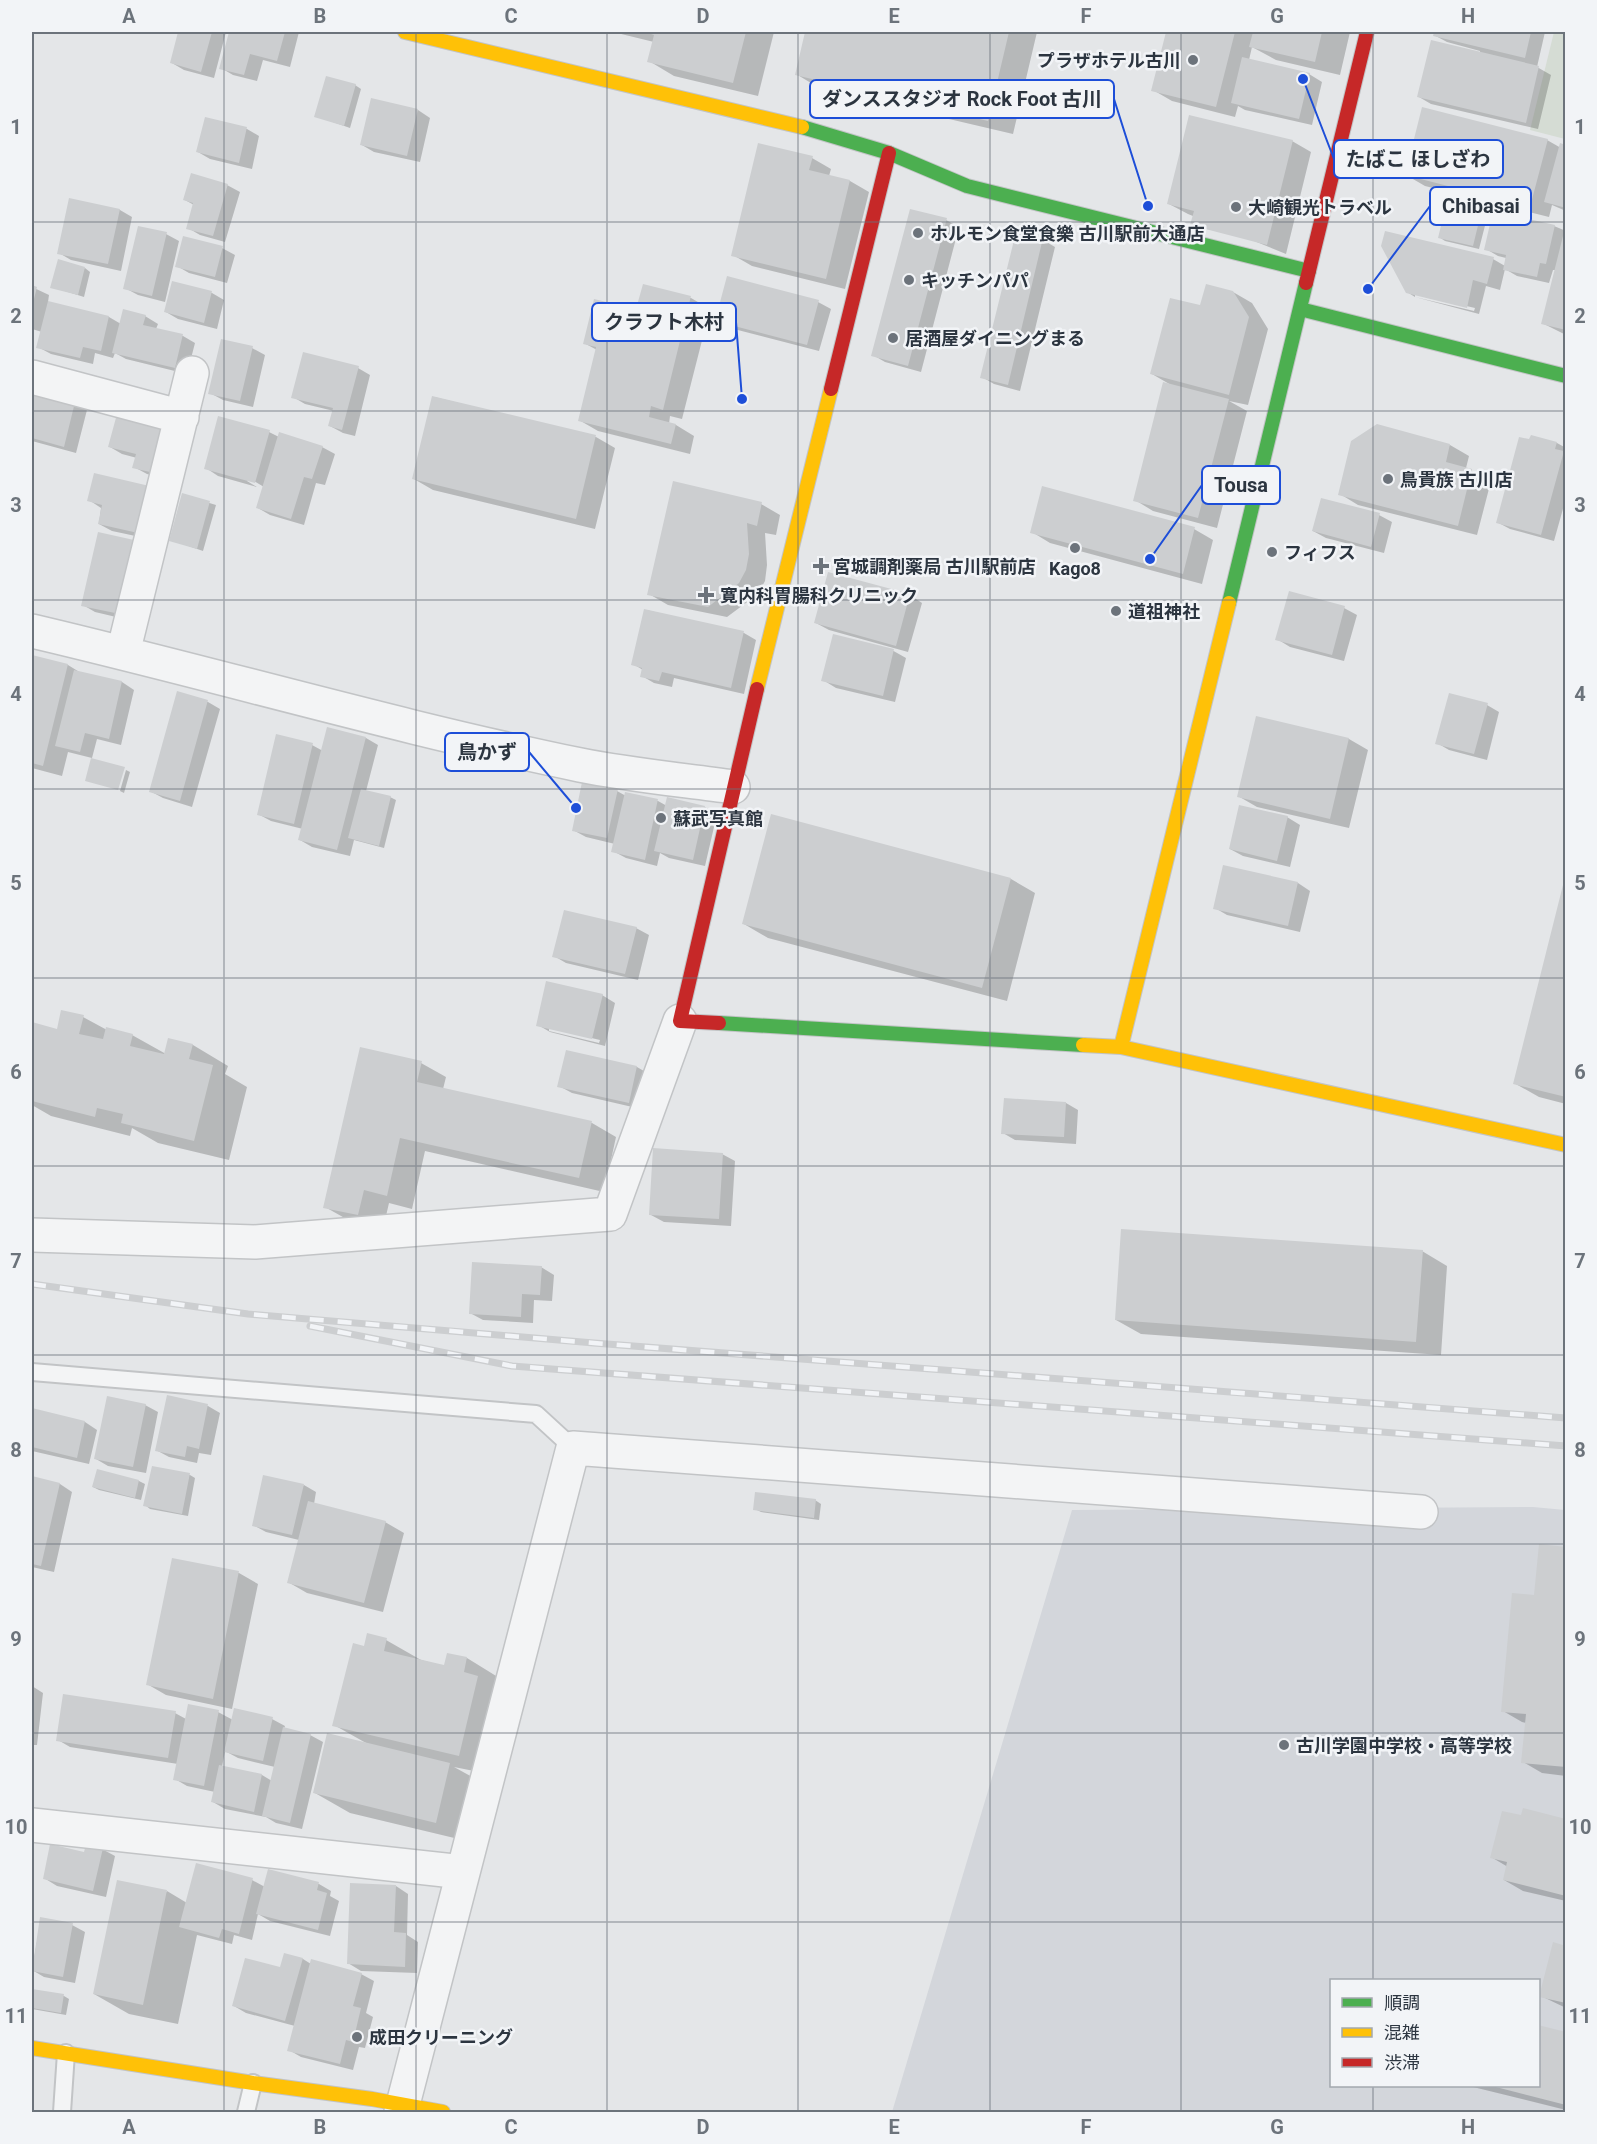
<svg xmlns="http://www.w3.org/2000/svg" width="1597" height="2144" font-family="Roboto,'Noto Sans JP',sans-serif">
	<rect width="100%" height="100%" fill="#e4e6e8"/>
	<path fill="#d3d6db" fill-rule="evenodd" d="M1533,1507L1565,1510V2112H892L1072,1510ZM1332,1980H1538V2086H1332Z"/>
	<path fill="#d5dcd4" d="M1554,32H1565V139L1530,130Z"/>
	<path fill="#0003" fill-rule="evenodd" d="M180,32H226L214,78L184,70L172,63Z
		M230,32H299L290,67L263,60L257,81L233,75L221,68Z
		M613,32H774L758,96L674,76L649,61L654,42Z
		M807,32H1037L1013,134L821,89L796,74Z
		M1168,32H1350L1340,75L1276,60L1252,47L1249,60L1309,74L1322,82L1312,125L1245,110L1238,106L1235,117L1172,101L1153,90Z
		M1435,32H1545L1537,67L1551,75L1538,129L1431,104L1419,97L1480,53V51L1447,42L1434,35Z
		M355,85L361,89L350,128L316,116Z
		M372,100L418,110L430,118L420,162L374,152L362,145Z
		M206,119L247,129L259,136L252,169L210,159L198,152Z
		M1547,140L1561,148L1566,146V211L1552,205L1549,217L1425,186L1406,175Z
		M1292,141L1311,152L1286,254L1188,214L1169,204Z
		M812,158L831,169L829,176L850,181L869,192L845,289L752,266L733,255Z
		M227,185L240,192L225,242L200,235L188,228L194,205L185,200Z
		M1449,198L1483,206L1489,210L1479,249L1445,241L1439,237Z
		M70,200L120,210L132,217L121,271L71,260L59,253Z
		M946,220L959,227L921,372L885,362L873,355Z
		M1554,226L1566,231V335L1542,323L1556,270H1553L1549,283L1517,276L1505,269L1500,290L1486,286L1479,314L1415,297L1474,311L1475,308L1415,294V297L1407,292L1493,259L1505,266L1506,258L1498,256L1486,249Z
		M166,234L179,241L165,302L138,295L125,288Z
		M1017,234L1043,240L1055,247L1020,391L994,384L982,377Z
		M222,248L235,255L227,283L189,273L177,266Z
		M85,268L90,272L84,297L52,287Z
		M173,283L212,293L224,300L217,329L178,319L166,312Z
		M644,286L691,298L710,309L682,419L670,416L669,424L676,425L694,436L690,454L598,431L579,420L597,350L584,343L637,311Z
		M32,287L49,295L48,302L109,317L121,324L145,316L158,324L156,329L183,336L195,343L187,374L126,359L115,353L113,358L95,353L93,364L51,354L38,347L42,332L32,329Z
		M1233,292L1252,303L1268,329L1248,405L1229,401L1247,411L1217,528L1153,511L1135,500L1171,385L1152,374L1201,307Z
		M818,302L831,309L819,351L730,328L717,321Z
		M252,348L265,355L253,407L223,400L210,393Z
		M358,368L370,375L355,436L343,433L330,426L334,411L305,404L293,397Z
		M32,387L88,406L76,453L32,441Z
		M434,397L596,437L615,448L595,529L433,490L414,479Z
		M118,415L171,480L147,474L134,467L137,458L122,454L110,447Z
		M269,432L279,437L322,447L335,454L325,485L316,483L304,525L270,515L258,508L264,487L249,478L247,481L257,487L218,476L206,468Z
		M1532,436L1557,443L1566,448V498L1554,541L1510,529L1497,522Z
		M1450,445L1469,456L1466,468L1491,481L1477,535L1358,505L1340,494Z
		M95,475L159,541L112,531L99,524L101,508L89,500Z
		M183,495L216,505L203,551L171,540Z
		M761,504L780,515L776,535L765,533L767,565L765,581L758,594L727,617L668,605L649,594Z
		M1379,515L1392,522L1384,553L1326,538L1313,531Z
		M1194,529L1213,540L1202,584L1050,543L1032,532Z
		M99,534L133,621L95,612L83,605Z
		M829,573L910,595L922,603L908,652L829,630L816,623Z
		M1344,608L1357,615L1344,661L1290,647L1277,639Z
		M646,610L744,633L756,640L744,694L674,678L672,687L654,683L642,676L643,670L633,664Z
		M890,649L906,658L895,702L836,688L823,680Z
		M32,656L68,665L81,673L122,682L134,690L121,745L97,739L92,758L68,752L62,776L32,768Z
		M178,693L208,702L220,709L192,807L163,798L150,791Z
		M1487,705L1499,712L1487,760L1449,750L1437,743Z
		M1257,718L1349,739L1368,750L1349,828L1257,807L1238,796Z
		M366,738L378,745L366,791L390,797L396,800L384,848L354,840L350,856L312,847L300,840L303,829L271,821L258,814L312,745L323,751Z
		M126,770L130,772L124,793L120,791Z
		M617,791L626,796V794L658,801L667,806L705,807L717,814L705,866L669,858L660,853L657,866L626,858L613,851L615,844L586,837L573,830Z
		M1287,817L1300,825L1290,867L1243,856L1230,849Z
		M1011,879L1035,893L1007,1001L768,938L744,924Z
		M1566,880V1104L1539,1097L1514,1083Z
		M1298,883L1310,891L1300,932L1227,915L1215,908Z
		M636,928L649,935L638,980L566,963L554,956Z
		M602,995L615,1003L605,1046L550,1032L538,1025ZM549,1028L600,1040L599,1043L549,1031Z
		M83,1017L107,1030L132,1035L166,1054L169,1040L193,1045L228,1066L225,1074L247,1087L229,1160L158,1143L132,1128L130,1136L51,1116L32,1105L33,1024L58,1030Z
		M567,1051L637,1067L649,1074L641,1109L572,1093L559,1086Z
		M421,1063L446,1077L443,1089L592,1123L616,1137L604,1192L425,1151L412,1209L389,1203L383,1229L350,1221L325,1207Z
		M1066,1103L1078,1110L1076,1144L1015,1140L1003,1133Z
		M722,1154L735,1161L731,1226L664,1222L651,1215Z
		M1422,1251L1447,1266L1441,1355L1141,1334L1116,1320Z
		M541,1267L554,1275L552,1301L534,1300L533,1323L483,1320L470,1313Z
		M168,1397L208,1406L220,1413L211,1455L199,1453L197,1463L169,1457L156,1450Z
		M145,1405L158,1412L146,1473L108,1466L96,1459Z
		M32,1410L85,1422L97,1430L89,1464L32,1451Z
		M153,1467L190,1475L195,1478L188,1516L150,1509L145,1505Z
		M98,1471L139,1481L145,1484L141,1500L99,1490L93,1487Z
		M32,1478L60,1484L72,1492L54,1572L32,1567Z
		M304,1485L316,1492L314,1504L385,1522L404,1533L383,1612L307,1593L288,1582L299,1540L266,1532L253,1525Z
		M815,1500L821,1504L819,1520L761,1512L755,1509Z
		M1566,1548V1776L1542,1773L1523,1762L1526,1723L1522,1722L1503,1711L1536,1597Z
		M173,1560L239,1573L258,1584L232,1709L166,1695L147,1684Z
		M386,1640L421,1660L446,1667L467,1658L501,1679L494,1775L454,1767L485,1784L471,1842L350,1813L315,1793L366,1743L334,1725L365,1647Z
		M32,1686L43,1693L37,1745H32Z
		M218,1712L233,1720L272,1719L285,1726L284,1729L310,1735L323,1742L302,1829L276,1823L266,1817L225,1809L213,1802L215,1792L187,1786L175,1779L178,1764L70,1747L58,1740L175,1713L186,1719ZM225,1751L238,1758L275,1767L272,1781L262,1775L222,1767Z
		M1522,1817L1566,1820V1901L1523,1891L1504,1880L1508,1867L1491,1857Z
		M102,1849L115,1856L106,1897L57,1886L44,1878L85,1853Z
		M269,1871L319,1884L331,1891L330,1896L339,1901L330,1936L270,1921L258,1914L252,1940L234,1935L232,1944L197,1935L178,2024L129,2014L94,1994L167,1891L187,1903L252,1880L265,1887Z
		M396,1886L408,1894L407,1935L418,1942L417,1973L361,1971L348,1963Z
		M41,1919L72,1925L85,1932L75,1983L44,1977L32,1970Z
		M1566,1947V2008L1541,1996Z
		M285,1955L303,1959L311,1964L361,1974L374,1981L366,2013L373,2017L365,2048L359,2047L353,2070L301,2057L289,2050L295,2026L246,2013L234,2006L281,1969Z
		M32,1990L64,1996L69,1999L66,2015L32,2009Z
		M1566,2033V2110L1469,2086H1538Z"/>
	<path fill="#ccced0" d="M178,32H212L201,72L170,63Z
		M229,32H285L277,61L250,54L244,75L219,69Z
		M645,32H746L733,83L647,62L654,35Z
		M805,32H1009L988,121L795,75Z
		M1166,32H1235L1216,107L1151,91Z
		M1253,32H1322L1315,62L1249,47Z
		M1434,32H1531L1525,58L1433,36Z
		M1431,40L1539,66L1526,123L1417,97Z
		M1242,57L1310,73L1299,119L1231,103Z
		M326,76L356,84L344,126L314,117Z
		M371,98L418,109L407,156L360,145Z
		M1422,107L1548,139L1530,207L1405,175Z
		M1189,115L1293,140L1267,245L1190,225L1194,211L1167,204Z
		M205,117L247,127L239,163L196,152Z
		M758,143L813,156L809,170L850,180L826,279L731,256Z
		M1560,143L1566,145V208L1544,202Z
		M191,173L228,184L213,236L186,229L193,203L183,200Z
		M1448,197L1483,205L1473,246L1438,238Z
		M69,198L120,209L108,264L57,254Z
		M910,209L947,218L908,366L871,356Z
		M1493,211L1555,225L1546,264L1540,263L1537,277L1503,270L1506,255L1484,250Z
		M138,226L167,232L152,296L123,289Z
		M1565,228H1566V330L1541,324Z
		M1385,231L1494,257L1487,284L1473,280L1467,308L1406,293L1381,246Z
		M1016,232L1043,238L1008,385L980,378Z
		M183,236L223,246L215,277L175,267Z
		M58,259L85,267L78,295L50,288Z
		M727,276L819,300L807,345L715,321Z
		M172,281L212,291L204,323L164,312Z
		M643,284L691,296L663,410L651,406L649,417L676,424L671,444L578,421L596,347L583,344L594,299L636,309Z
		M1206,284L1233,291L1249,317L1229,395L1150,374L1170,298L1200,305Z
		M32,285L37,287L32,307Z
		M48,301L109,316L101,351L83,347L80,358L36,348Z
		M123,309L146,315L143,325L183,334L175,368L112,353Z
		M221,339L253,346L240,401L208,394Z
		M303,352L359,366L342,430L328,426L333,408L291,398Z
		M1163,382L1229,399L1198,518L1133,501Z
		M32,386L76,398L64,447L32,438Z
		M432,396L596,435L576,519L412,479Z
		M117,414L171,428L159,474L132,468L136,454L108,447Z
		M218,416L270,430L255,483L204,469Z
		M1377,424L1450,444L1446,462L1472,469L1458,526L1338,495L1351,441Z
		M279,432L323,446L312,479L304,477L291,519L256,508Z
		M1531,435L1557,442L1555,449L1564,451L1541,535L1496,523L1519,437L1529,439Z
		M94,473L158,488L147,535L98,524L102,505L87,501Z
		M673,481L762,502L757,526L747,523L749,554L746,570L739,583L708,607L647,595Z
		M1042,486L1195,527L1183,574L1030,533Z
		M182,493L210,501L197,549L169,541Z
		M1321,498L1380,513L1371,547L1312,531Z
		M98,532L143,542L120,614L81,606Z
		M828,572L910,594L896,646L814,623Z
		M1289,591L1345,606L1332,655L1275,640Z
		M644,609L744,631L731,688L662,672L659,681L640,677L642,668L631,665Z
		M833,634L894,649L883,696L821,681Z
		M32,655L68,664L43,766L32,763Z
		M74,670L122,681L109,739L85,733L80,752L55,746Z
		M177,691L208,700L180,801L149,792Z
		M1449,693L1488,703L1474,754L1435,744Z
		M1256,716L1349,738L1330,819L1237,797Z
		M327,727L366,737L337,850L298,840Z
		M276,734L313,743L294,824L257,815Z
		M91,758L125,767L118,790L85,781Z
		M582,782L618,789L607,838L572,831Z
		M361,789L391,796L379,846L348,838Z
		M625,792L658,799L645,860L611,852Z
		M667,797L705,806L693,860L654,851Z
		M1239,805L1288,816L1277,861L1229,849Z
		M771,814L1011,878L982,988L742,924Z
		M1223,865L1298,882L1288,926L1213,909Z
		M1565,877H1566V1097L1513,1084Z
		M564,910L637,927L625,974L552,957Z
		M546,981L603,994L592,1039L536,1026Z
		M61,1010L84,1015L79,1034L103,1039L106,1027L133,1034L130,1046L164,1054L168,1038L193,1044L189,1059L213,1065L194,1141L121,1123L123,1114L97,1108L95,1117L32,1101V1022L57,1029Z
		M360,1047L422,1061L417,1082L592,1121L579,1178L400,1138L387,1196L364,1190L358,1215L323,1208Z
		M566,1050L637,1066L629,1103L557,1087Z
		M1004,1098L1066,1102L1064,1137L1001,1134Z
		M653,1148L723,1153L719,1219L649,1215Z
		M1121,1229L1423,1250L1416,1342L1115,1320Z
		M472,1262L542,1266L540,1295L522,1294L521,1317L469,1314Z
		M167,1395L208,1404L199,1449L187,1446L185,1457L155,1451Z
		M107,1396L146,1404L133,1467L94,1459Z
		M32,1408L85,1421L77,1458L32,1447Z
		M152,1466L190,1473L182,1514L143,1506Z
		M97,1469L139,1480L135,1498L92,1487Z
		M263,1475L304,1484L292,1535L252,1526Z
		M32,1476L60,1483L41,1566L32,1564Z
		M755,1492L816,1499L814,1518L753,1510Z
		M308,1501L386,1521L364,1603L287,1583Z
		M1539,1544L1566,1547V1767L1521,1763L1526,1714L1501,1712L1512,1593L1534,1595Z
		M172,1558L239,1571L213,1699L146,1685Z
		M367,1633L387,1638L384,1651L444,1665L447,1653L467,1657L464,1672L478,1676L459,1756L332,1726L353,1643L364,1646Z
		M63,1694L176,1711L168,1758L56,1741Z
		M188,1704L219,1710L204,1786L173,1780Z
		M234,1708L273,1717L263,1761L224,1752Z
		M283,1727L311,1734L290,1823L262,1816Z
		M327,1733L450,1763L436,1823L313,1793Z
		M219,1765L262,1774L254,1812L211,1802Z
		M1523,1808L1566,1819V1896L1503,1880L1507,1862L1490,1858L1502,1811L1521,1815Z
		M50,1844L84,1852L86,1844L103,1848L93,1891L43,1879Z
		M196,1863L253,1878L239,1934L222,1929L219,1938L179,1927Z
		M268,1869L319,1882L317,1890L327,1893L318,1930L256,1914Z
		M117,1880L167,1890L143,2005L93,1994Z
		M350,1883L396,1885L394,1932L406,1933L405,1967L347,1964Z
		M40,1917L73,1923L63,1977L32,1971Z
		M1553,1942L1566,1946V2003L1539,1997Z
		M284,1953L303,1958L285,2021L232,2006L245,1958L280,1967Z
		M311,1959L362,1973L353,2006L361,2008L353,2042L346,2040L340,2064L287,2051Z
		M32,1989L64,1994L61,2013L32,2008Z
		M1538,2025L1566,2032V2105L1492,2086H1538Z"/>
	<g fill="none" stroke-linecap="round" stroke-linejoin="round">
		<g stroke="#c2c4c6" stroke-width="20">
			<path id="lane" d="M32,1372L536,1414L573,1448
				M62,2112L66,2053
				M246,2112L253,2083"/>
		</g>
		<g stroke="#c2c4c6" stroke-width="36">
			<path id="street" d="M32,377L182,417
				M32,631C215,674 396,727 580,765C630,775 683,780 733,787
				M123,653L192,373
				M32,1235L255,1242L610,1214L680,1021
				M32,1825L463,1872
				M401,2112L573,1448L1421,1512"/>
		</g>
		<g stroke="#c2c4c6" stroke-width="16">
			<path id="fast" d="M802,127L889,153L967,186L1309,271
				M1300,309L1566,376
				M1229,603L1306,283
				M719,1023L1083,1045"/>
		</g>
		<g stroke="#c2c4c6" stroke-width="16">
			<path id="slow" d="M405,32L802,127
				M757,689L831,389
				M1083,1045L1121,1047L1566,1145
				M1121,1047L1229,603
				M32,2048L253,2083L372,2099L443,2112"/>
		</g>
		<g stroke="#c2c4c6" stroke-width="16">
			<path id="jam" d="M1306,283L1367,32
				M831,389L889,153
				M719,1023L680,1021L757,689"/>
		</g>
		<use href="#lane" stroke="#f3f4f5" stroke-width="16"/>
		<use href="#street" stroke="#f3f4f5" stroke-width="33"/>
		<use href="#fast" stroke="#4caf50" stroke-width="14"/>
		<use href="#slow" stroke="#ffc107" stroke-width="14"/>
		<use href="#jam" stroke="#c62828" stroke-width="14"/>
		<g stroke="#ccced0" stroke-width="7">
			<path id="rail" d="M32,1284L248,1314L594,1343L1566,1418
				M310,1326L512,1366L1566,1446"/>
		</g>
		<use href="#rail" stroke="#f2f4f7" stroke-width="4.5" stroke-dasharray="14" stroke-linecap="butt"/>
	</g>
	<path fill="none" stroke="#6c737b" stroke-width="1.5" stroke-opacity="0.55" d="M224,32V2112M416,32V2112M607,32V2112M798,32V2112M990,32V2112M1181,32V2112M1373,32V1980M32,222H1566M32,411H1566M32,600H1566M32,789H1566M32,978H1566M32,1166H1566M32,1355H1566M32,1544H1566M32,1733H1566M32,1922H1566M1373,2086V2112"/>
	<g fill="#6c737b" stroke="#f2f4f7" stroke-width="2">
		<circle cx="1193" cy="60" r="6"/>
		<circle cx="1236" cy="207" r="6"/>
		<circle cx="918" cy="233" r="6"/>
		<circle cx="909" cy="280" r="6"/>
		<circle cx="893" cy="338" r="6"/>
		<circle cx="1388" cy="479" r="6"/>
		<circle cx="1075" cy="548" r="6"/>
		<circle cx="1272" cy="552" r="6"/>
		<path d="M818 557h6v6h6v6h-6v6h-6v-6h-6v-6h6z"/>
		<path d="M703 586h6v6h6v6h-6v6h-6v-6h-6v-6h6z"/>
		<circle cx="1116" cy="611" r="6"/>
		<circle cx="661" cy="818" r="6"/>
		<circle cx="1284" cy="1745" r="6"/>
		<circle cx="357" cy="2037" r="6"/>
	</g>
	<g text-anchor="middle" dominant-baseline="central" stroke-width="5" stroke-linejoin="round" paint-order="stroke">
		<g font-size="18" font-weight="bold" fill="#2c3540" stroke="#f2f4f7" text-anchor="start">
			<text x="1181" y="60" text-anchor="end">プラザホテル古川</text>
			<text x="1248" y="207">大崎観光トラベル</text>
			<text x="930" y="233">ホルモン食堂食樂 古川駅前大通店</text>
			<text x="921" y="280">キッチンパパ</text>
			<text x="905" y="338">居酒屋ダイニングまる</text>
			<text x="1400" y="479">鳥貴族 古川店</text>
			<text x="1284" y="552">フィフス</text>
			<text x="833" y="566">宮城調剤薬局 古川駅前店</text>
			<text x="1075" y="568" text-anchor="middle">Kago8</text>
			<text x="720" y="595">寛内科胃腸科クリニック</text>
			<text x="1128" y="611">道祖神社</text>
			<text x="673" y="818">蘇武写真館</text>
			<text x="1296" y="1745">古川学園中学校・高等学校</text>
			<text x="369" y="2037">成田クリーニング</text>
		</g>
	</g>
	<path fill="none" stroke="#1d4ed8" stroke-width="2" d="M1148 206L1114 99M1303 79L1334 159M1368 289L1430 206M742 399L736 322M1150 559L1202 485M576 808L529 752"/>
	<g fill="#1d4ed8" stroke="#f2f4f7" stroke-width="2">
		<circle cx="1148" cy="206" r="6"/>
		<circle cx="1303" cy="79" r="6"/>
		<circle cx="1368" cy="289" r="6"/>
		<circle cx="742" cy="399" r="6"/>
		<circle cx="1150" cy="559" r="6"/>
		<circle cx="576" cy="808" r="6"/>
	</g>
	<g fill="#f2f4f7" stroke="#1d4ed8" stroke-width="2">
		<rect x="810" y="80" width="304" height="38" rx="6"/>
		<rect x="1334" y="140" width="169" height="38" rx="6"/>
		<rect x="1430" y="187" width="101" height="38" rx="6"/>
		<rect x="592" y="303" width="144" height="38" rx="6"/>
		<rect x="1202" y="466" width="78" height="38" rx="6"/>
		<rect x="445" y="733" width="84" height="38" rx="6"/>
	</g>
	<g font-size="20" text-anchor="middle" font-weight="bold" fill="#2c3540">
		<text x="962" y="106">ダンススタジオ Rock Foot 古川</text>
		<text x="1418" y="166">たばこ ほしざわ</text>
		<text x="1481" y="213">Chibasai</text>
		<text x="664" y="329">クラフト木村</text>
		<text x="1241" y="492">Tousa</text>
		<text x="487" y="759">鳥かず</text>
	</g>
	<rect width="1597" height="2144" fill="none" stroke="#f2f4f7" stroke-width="66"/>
	<rect x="1330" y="1979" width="210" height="108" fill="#f2f4f7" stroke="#a3a8ae" stroke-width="1.5"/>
	<rect x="1342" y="1998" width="30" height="9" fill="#4caf50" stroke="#a3a8ae" stroke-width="1.5"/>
	<text x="1384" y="2009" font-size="18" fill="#2c3540">順調</text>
	<rect x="1342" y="2028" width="30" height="9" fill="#ffc107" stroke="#a3a8ae" stroke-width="1.5"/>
	<text x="1384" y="2039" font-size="18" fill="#2c3540">混雑</text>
	<rect x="1342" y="2058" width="30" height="9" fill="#c62828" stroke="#a3a8ae" stroke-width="1.5"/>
	<text x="1384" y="2069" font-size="18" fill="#2c3540">渋滞</text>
	<rect x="33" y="33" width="1531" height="2078" fill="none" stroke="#6c737b" stroke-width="2"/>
	<g font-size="20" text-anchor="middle" font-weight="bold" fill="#6c737b">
		<text x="129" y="23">A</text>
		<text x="320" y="23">B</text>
		<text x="511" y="23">C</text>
		<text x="703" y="23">D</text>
		<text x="894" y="23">E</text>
		<text x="1086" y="23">F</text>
		<text x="1277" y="23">G</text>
		<text x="1468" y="23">H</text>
		<text x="16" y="134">1</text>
		<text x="1580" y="134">1</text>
		<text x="16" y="323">2</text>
		<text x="1580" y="323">2</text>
		<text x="16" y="512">3</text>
		<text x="1580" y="512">3</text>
		<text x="16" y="701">4</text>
		<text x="1580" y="701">4</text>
		<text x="16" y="890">5</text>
		<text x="1580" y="890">5</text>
		<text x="16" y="1079">6</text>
		<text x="1580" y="1079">6</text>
		<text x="16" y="1268">7</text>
		<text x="1580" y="1268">7</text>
		<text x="16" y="1457">8</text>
		<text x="1580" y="1457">8</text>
		<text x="16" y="1646">9</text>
		<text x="1580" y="1646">9</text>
		<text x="16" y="1834">10</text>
		<text x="1580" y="1834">10</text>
		<text x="16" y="2023">11</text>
		<text x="1580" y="2023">11</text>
		<text x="129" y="2134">A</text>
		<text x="320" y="2134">B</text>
		<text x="511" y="2134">C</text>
		<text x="703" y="2134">D</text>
		<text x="894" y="2134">E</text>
		<text x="1086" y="2134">F</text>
		<text x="1277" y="2134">G</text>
		<text x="1468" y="2134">H</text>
	</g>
</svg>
